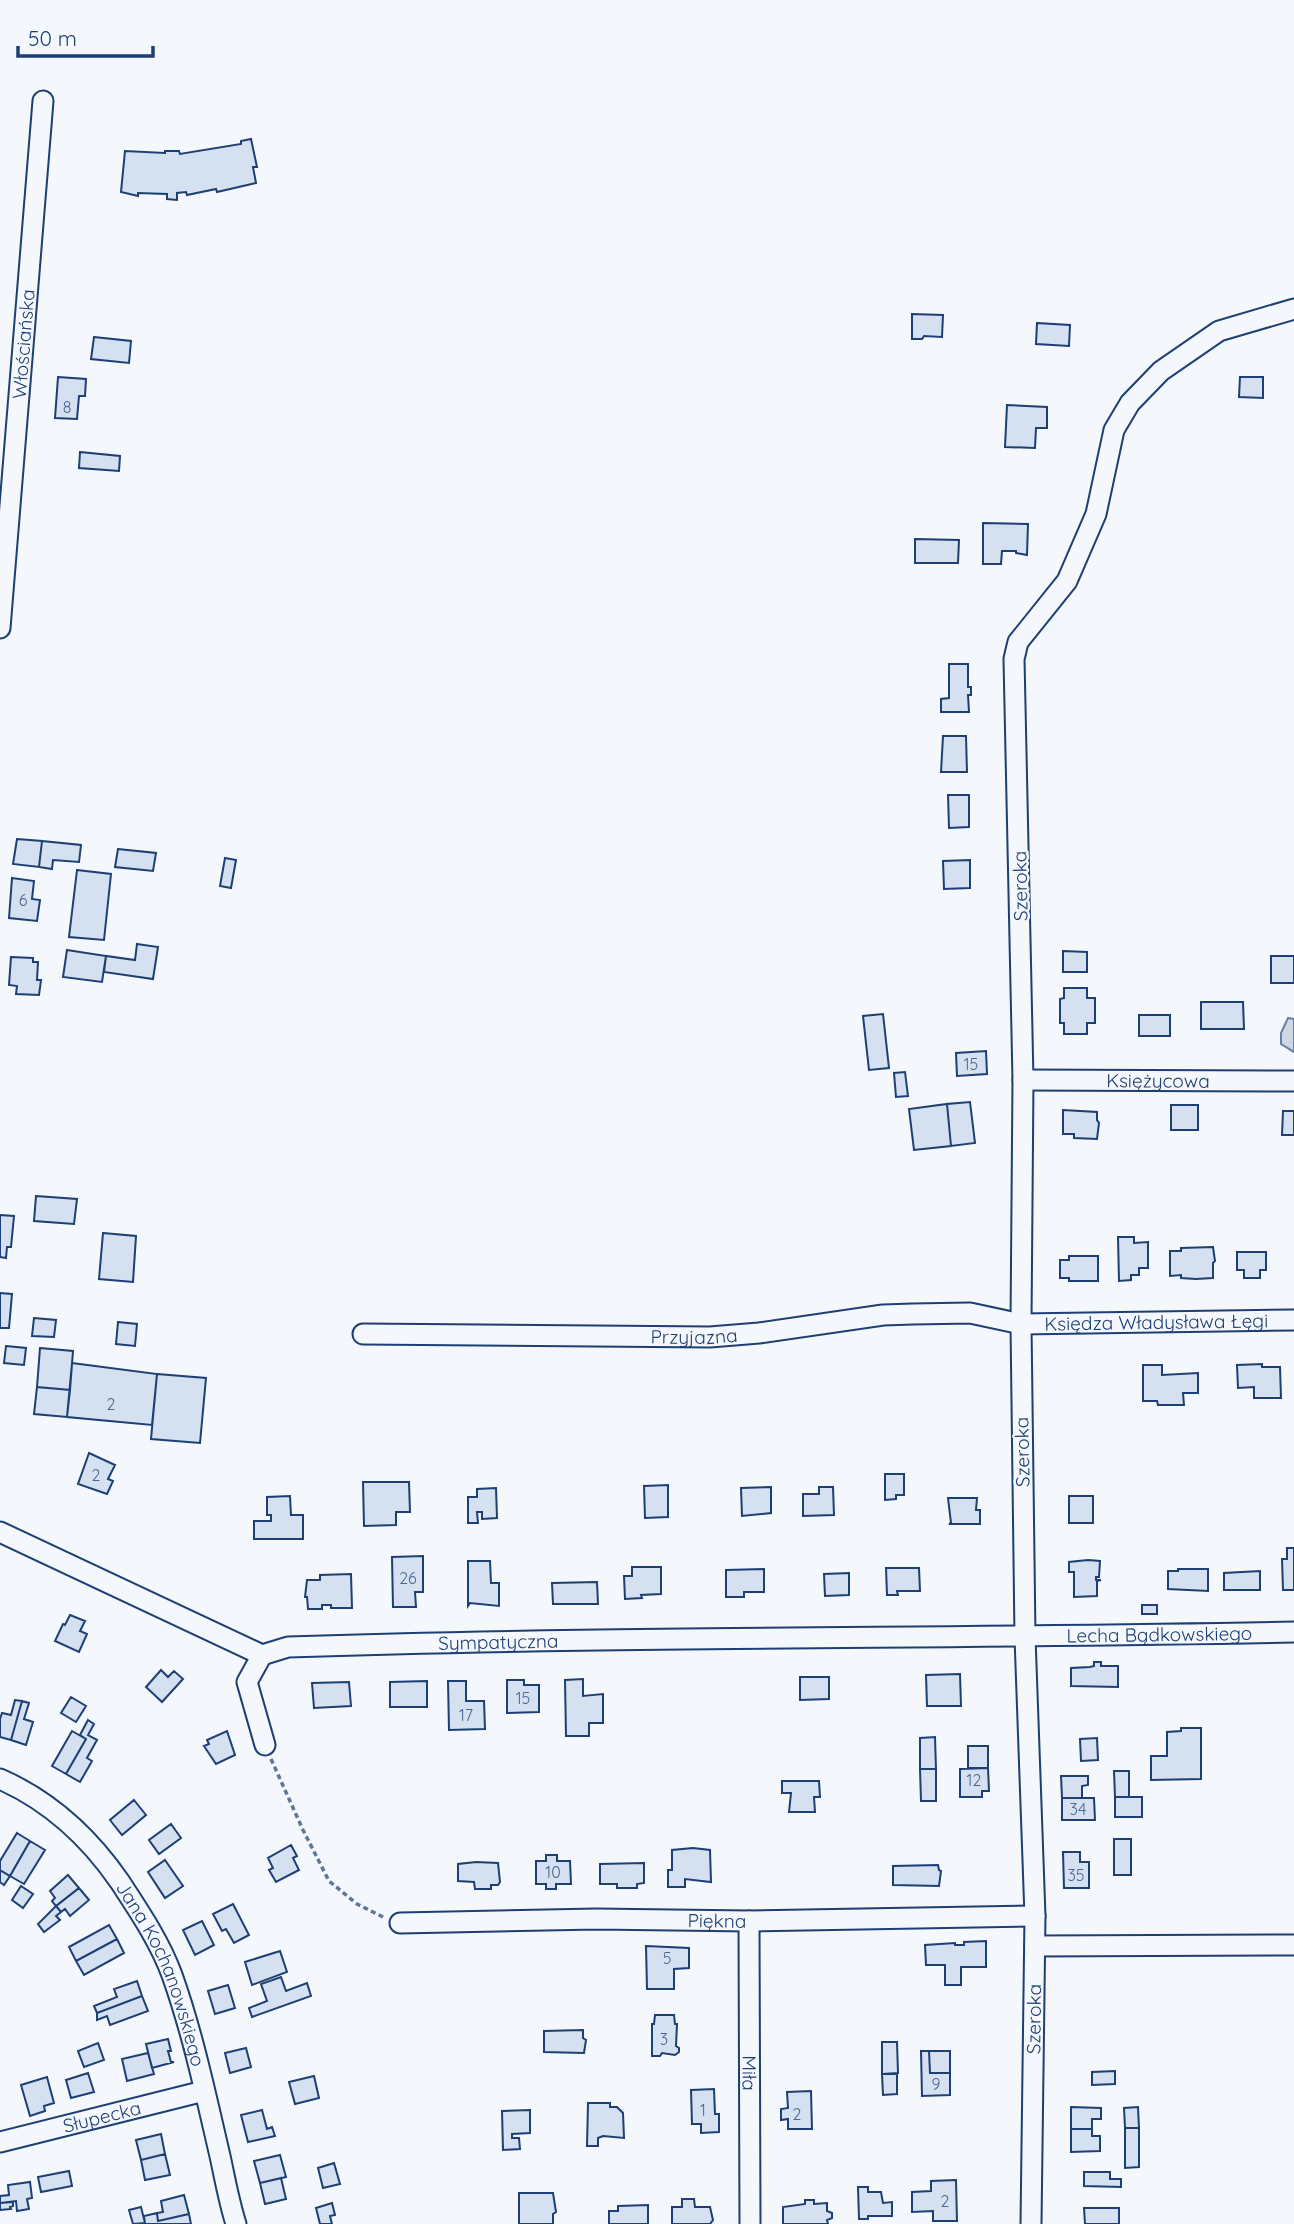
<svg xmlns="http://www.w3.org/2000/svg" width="1294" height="2224" font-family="Quicksand,sans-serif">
	<rect width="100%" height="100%" fill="#f4f7fb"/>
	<path fill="#cfd7e4" stroke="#687fa3" stroke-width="2" d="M1288,1018L1294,1019V1052L1281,1044V1033Z"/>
	<path fill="#d5e0f0" stroke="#1d3f73" stroke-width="2" d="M251,139L257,167H253L256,183L217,192L216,189L187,195L186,192L177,193V200L167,199V194L138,193V196L121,192L125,151L165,153V151H179L180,154L241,144V141Z
		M912,314L943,315L942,337L924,336L922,339H912Z
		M1037,323L1070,325L1069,346L1036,344Z
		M94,337L131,341L129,363L91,359Z
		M58,377L86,379L85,396H79L77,419L55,418Z
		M1240,377H1263V398L1239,397Z
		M1007,405L1047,407V428H1036L1035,448L1005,447Z
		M80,452L120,456L119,471L79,468Z
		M983,523L1028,524L1027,555L1016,553V551H1002L1001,564H983Z
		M915,539L959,540L958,563H915Z
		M949,664H968V687H971V695H968L969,712H941V699L949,698Z
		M943,736H966L967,772H941Z
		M948,795H969V827L949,828Z
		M17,839L42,841L39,867L13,864Z
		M42,841L81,845L79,862L53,860L52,869L39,867Z
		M118,849L156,853L153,871L115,867Z
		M225,858L236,860L231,888L220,886Z
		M970,860V888L944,889L943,861Z
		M77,870L111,874L104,940L69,937Z
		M12,878L34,881L32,899L40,900L37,921L9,918Z
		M137,944L158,947L153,979L104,972L106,956L135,960Z
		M67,950L106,956L102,982L63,977Z
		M1063,951L1087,952V972H1063Z
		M1271,956H1294V983H1271Z
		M11,957L33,958V962H38L37,980H41L39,995L16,994L17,986L9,985Z
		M1064,988H1087V998H1095V1023H1087V1034H1064V1023H1060V999L1064,998Z
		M1201,1002H1243L1244,1029H1201Z
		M883,1014L889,1068L869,1070L863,1016Z
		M1139,1015H1170V1036H1139Z
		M986,1051L987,1074L957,1076L956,1053Z
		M905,1072L908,1096L896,1097L894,1073Z
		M970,1102L975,1143L951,1146L947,1104Z
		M947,1104L951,1146L914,1150L909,1109Z
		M1171,1105H1198V1130H1171Z
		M1063,1110L1097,1112V1120L1099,1123L1097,1139L1074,1138V1134H1063Z
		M1283,1111H1294V1135H1282Z
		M36,1196L77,1199L74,1224L34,1221Z
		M0,1215L14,1216L11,1247H7L6,1258L0,1257Z
		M103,1233L136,1236L133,1282L99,1279Z
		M1118,1237H1134V1243L1148,1242V1268H1139V1275H1131V1280L1119,1281Z
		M1213,1247L1215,1261L1213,1263V1278L1196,1279L1181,1278V1275L1170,1276V1251H1181V1248Z
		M1237,1252H1266V1270H1260V1278H1244V1270H1237Z
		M1069,1256H1098V1281H1069V1278H1060V1260H1069Z
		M0,1293L12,1294L9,1328H0Z
		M34,1318L56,1320L54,1337L32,1336Z
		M118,1322L137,1324L135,1346L116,1344Z
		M6,1346L26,1348L24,1365L4,1363Z
		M40,1348L73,1351L70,1390L37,1387Z
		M72,1363L157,1374L152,1425L67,1417Z
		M1262,1364V1367H1280L1281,1398H1254V1387L1238,1388L1237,1365Z
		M1143,1365H1162V1375L1198,1373V1393H1183L1184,1405H1158L1157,1401H1143Z
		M157,1374L206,1378L200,1443L151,1439Z
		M37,1387L70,1390L67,1417L34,1414Z
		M89,1453L115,1465L108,1479L113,1481L107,1494L78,1484Z
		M885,1474H904V1495H896V1499L885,1500Z
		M363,1482H409L410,1512H396V1525L364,1526Z
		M668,1485V1517L645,1518L644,1486Z
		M771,1487V1513L742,1516L741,1488Z
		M819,1487H833L834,1515L803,1516V1494H819Z
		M496,1488L497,1518L482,1519V1512H477L478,1523H468V1497H477V1489Z
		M290,1496L291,1515H303V1539H254V1521H271V1515H267V1497Z
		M1069,1496H1093V1523H1069Z
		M948,1498H977L976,1510H980V1524H949L951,1523Z
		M1287,1548H1294V1590H1283L1282,1559H1287Z
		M423,1556V1592H415L416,1607H393L392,1557Z
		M1088,1560L1100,1561L1099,1577H1096V1580H1101L1097,1581V1596L1074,1597V1572H1069V1562Z
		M468,1561H490L491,1583H499V1606L470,1603L468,1606Z
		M632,1567H661V1594L641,1595L642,1598L625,1599L624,1576H632Z
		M886,1568H919L920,1591H897L898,1595H887Z
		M764,1569V1592H744V1597H726V1570Z
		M1178,1569H1208V1591L1168,1589V1571H1178Z
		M1260,1571V1590H1224V1573Z
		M849,1573V1595L825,1596L824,1574Z
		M351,1574L352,1608H331V1605H322V1609H308L307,1597H305L307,1580H320V1575Z
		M597,1582L598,1604H553L552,1583Z
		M1142,1605H1157V1614H1142Z
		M70,1615L85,1621L80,1631L87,1634L79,1652L55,1641L63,1624L65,1625Z
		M1094,1662H1101V1666H1118V1687L1071,1686V1668L1090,1667L1094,1666Z
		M161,1670L168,1677L174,1671L183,1679L162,1702L146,1687Z
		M960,1674L961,1706H927L926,1675Z
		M800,1677H829V1699L800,1700Z
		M583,1679V1696L603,1694V1723H589V1736H566L565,1680Z
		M507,1680H524V1685H539V1712L507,1713Z
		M427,1681V1707H390V1682Z
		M448,1681H466V1701H484L485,1729L449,1730Z
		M349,1682L351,1706L314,1708L312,1683Z
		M71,1697L86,1706L76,1722L61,1713Z
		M15,1700L22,1701L11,1740L0,1737V1719L2,1713L11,1715Z
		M22,1701L29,1703L24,1719L33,1722L26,1745L11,1740Z
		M88,1720L94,1724L88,1735L97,1740L87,1758L92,1761L80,1782L66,1774L86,1739L80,1735Z
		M1181,1728H1201V1779L1151,1780V1756H1167V1732L1181,1731Z
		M72,1731L86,1739L66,1774L52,1766Z
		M227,1731L235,1755L216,1764L204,1746L209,1744L207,1740Z
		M935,1737L936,1769H920V1738Z
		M1097,1738L1098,1760L1081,1761L1080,1739Z
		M968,1746H988V1768H968Z
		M988,1768L989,1791H982V1797H960V1769Z
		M920,1769H936V1801H921Z
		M1114,1771H1129V1797H1115Z
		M1061,1776H1088V1785L1082,1786V1798H1062Z
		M782,1781H819L820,1797H814L815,1812H789L791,1793H782Z
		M1115,1797H1142V1817H1115Z
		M1062,1798H1094L1095,1820H1062Z
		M134,1800L146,1815L122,1835L110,1820Z
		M171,1824L181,1838L159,1854L149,1840Z
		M17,1833L30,1841L10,1876L0,1870V1861Z
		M1114,1839H1131V1875H1114Z
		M30,1841L45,1850L24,1884L10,1876Z
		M291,1845L297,1856L293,1858L299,1870L276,1882L269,1870L273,1868L268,1858Z
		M693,1848L710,1850L711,1882L685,1879V1887H668V1870H672V1850Z
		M1063,1852H1080V1862H1089V1888H1064Z
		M546,1855H557V1861H570L571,1884H556V1889H546V1884H536V1861H546Z
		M165,1860L183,1886L165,1898L148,1872Z
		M476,1862L498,1863L500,1882L498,1885H491V1889H475L474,1882L458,1881V1864Z
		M644,1863V1883L637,1884V1888H617V1884H600V1864Z
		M938,1865L939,1870L941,1871L939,1886L893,1885V1866Z
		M0,1870L10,1876L4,1885L0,1882Z
		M68,1875L79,1888L56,1906L52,1901L55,1898L50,1891Z
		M21,1886L33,1894L23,1908L12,1900Z
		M79,1888L89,1900L70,1916L65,1909L61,1912L56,1906Z
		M233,1904L249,1935L234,1943L226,1929L222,1931L213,1914Z
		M56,1906L61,1912L56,1916L60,1920L44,1932L38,1924Z
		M202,1921L214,1945L195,1955L183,1930Z
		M109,1925L117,1939L76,1961L69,1947Z
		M117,1939L124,1953L84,1975L76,1961Z
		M986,1941V1967H961V1985H945V1965H926L925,1945L955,1943V1945H964V1942Z
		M646,1946L689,1948V1968L674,1969V1989H647Z
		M280,1951L287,1972L252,1985L245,1962Z
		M281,1977L286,1991L307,1983L311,1996L252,2017L249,2008L267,2001L261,1984Z
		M137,1981L142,1996L97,2013L94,2006L117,1997L114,1989Z
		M228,1985L235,2008L215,2014L208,1991Z
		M142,1996L148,2011L110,2025L107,2016L97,2020V2013Z
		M655,2015H674L675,2024H677L676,2046L679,2048V2052L675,2055L662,2053L660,2056H652V2024H654Z
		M583,2030V2038L586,2040L584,2053L544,2052V2031Z
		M168,2039L171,2051H168L171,2062H174L152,2068L146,2044Z
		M882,2042H897L898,2073L882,2074Z
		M98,2043L104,2060L84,2067L78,2051Z
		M246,2048L251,2067L230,2073L225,2053Z
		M921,2051H929L930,2073H950V2095L922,2096Z
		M929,2051H950V2073H930Z
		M148,2053L154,2074L127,2081L122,2059Z
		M1115,2071V2084L1092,2085V2072Z
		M88,2073L94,2092L71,2098L66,2080Z
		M882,2074H897V2094L883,2095Z
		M314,2076L319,2098L295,2104L289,2082Z
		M47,2077L54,2103L44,2106L45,2111L30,2116L21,2085Z
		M714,2089L715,2114H719V2132L701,2133V2124H692L691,2090Z
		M811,2091L812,2129H788V2119L781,2120V2109L788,2108L787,2092Z
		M588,2103H610V2107H617L623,2113L624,2138L603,2136L598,2138V2146H587Z
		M1071,2107L1101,2108V2119H1092V2129H1071Z
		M1138,2107L1139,2128H1125L1124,2108Z
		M262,2110L267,2129L272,2127L275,2136L248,2142L241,2115Z
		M530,2110V2133L512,2134V2138H519L520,2149L503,2150L502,2111Z
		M1125,2128H1139V2167L1125,2168Z
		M1071,2129H1092V2136H1100V2151L1071,2152Z
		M161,2134L165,2154L141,2160L136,2140Z
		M165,2154L170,2175L145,2180L141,2160Z
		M280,2155L286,2177L260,2183L254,2161Z
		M334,2163L340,2184L323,2188L318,2168Z
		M69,2171L72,2186L41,2192L38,2177Z
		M1084,2172H1110V2179H1121V2187L1084,2186Z
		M281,2178L286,2199L265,2204L260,2183Z
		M956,2180L957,2221H933V2211L912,2212V2192L931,2191V2181Z
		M30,2182L32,2198L27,2199L29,2209L17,2211L16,2201L0,2203V2196L9,2195L8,2185Z
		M858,2187H868V2192H881L883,2203L892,2202V2216H868V2219H859Z
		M519,2193H553L556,2212L553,2214V2224H519Z
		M184,2195L189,2214L158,2221L157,2213L163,2212L161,2201Z
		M682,2199H694L695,2207H710L713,2220L710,2224H672V2207H682Z
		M805,2200H814V2204L827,2203V2211L832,2213V2218L827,2220L828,2224H783V2207L805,2204Z
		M13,2202V2206L10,2207L11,2209L0,2210V2203Z
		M332,2203L335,2215L330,2216L332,2224H320L316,2208Z
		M648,2205V2224H609V2211H618V2206Z
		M141,2207L145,2223L133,2224L129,2210Z
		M1084,2208H1119V2224H1085Z
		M157,2213L158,2221L189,2214L191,2224H145L144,2216Z"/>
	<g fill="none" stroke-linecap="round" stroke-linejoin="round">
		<g stroke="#1d3f73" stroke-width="23">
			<g id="minor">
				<path id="s1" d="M0,628L43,101"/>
				<path id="s2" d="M1023,1080L1294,1081"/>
				<path id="s3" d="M363,1334L710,1337L759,1333L883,1315L913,1314L970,1313L1021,1324L1294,1320"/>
				<path id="s4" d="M0,1532L262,1655L288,1647C623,1636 959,1639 1294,1632"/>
				<path d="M262,1655L247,1682L265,1745"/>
				<path id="s5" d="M0,1779C50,1801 89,1837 120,1882C139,1911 160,1942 172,1975C193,2034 206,2096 220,2156C225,2179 229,2202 236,2224"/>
				<path id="s6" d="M749,1921L750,2224"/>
				<path id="s7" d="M400,1923L596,1919L749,1921L1035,1916"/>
				<path d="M1035,1946L1294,1945"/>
				<path id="s8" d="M0,2142L204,2091"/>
				<path id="s9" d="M1031,2224L1035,1916L1025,1637L1021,1324L1023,1080L1014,659L1018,642L1067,581L1096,514L1114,430L1130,403L1161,371L1219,331L1294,309"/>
			</g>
		</g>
		<path stroke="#5e769c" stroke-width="3.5" stroke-dasharray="5 3.5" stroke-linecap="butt" d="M271,1759L303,1830L329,1881L357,1904L385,1918"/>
		<use href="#minor" stroke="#f4f7fb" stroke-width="19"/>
	</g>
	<g text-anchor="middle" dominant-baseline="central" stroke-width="5" stroke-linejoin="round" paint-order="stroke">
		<g font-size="16" fill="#4b6792">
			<text x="67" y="407">8</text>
			<text x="23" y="900">6</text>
			<text x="971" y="1064">15</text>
			<text x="111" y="1404">2</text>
			<text x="96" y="1475">2</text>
			<text x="408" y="1578">26</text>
			<text x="523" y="1698">15</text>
			<text x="466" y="1715">17</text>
			<text x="974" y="1780">12</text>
			<text x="1078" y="1809">34</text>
			<text x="553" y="1872">10</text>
			<text x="1076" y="1875">35</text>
			<text x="667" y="1958">5</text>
			<text x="664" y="2039">3</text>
			<text x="936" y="2084">9</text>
			<text x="703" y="2110">1</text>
			<text x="797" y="2114">2</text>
			<text x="945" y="2201">2</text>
		</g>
		<g font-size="19" fill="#1d3f73" stroke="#f4f7fb">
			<text stroke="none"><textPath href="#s1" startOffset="285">Włościańska</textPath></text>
			<text transform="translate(1020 886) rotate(-91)">Szeroka</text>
			<text stroke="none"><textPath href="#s2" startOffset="135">Księżycowa</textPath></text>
			<text stroke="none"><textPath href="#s3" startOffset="796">Księdza Władysława Łęgi</textPath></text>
			<text stroke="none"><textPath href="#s3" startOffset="331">Przyjazna</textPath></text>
			<text transform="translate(1022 1452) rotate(-91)">Szeroka</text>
			<text stroke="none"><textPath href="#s4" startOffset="1188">Lecha Bądkowskiego</textPath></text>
			<text stroke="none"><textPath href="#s4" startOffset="527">Sympatyczna</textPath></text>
			<text stroke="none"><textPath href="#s7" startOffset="317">Piękna</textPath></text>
			<text stroke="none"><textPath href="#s5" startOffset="262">Jana Kochanowskiego</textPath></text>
			<text stroke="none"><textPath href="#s9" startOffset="205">Szeroka</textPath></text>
			<text stroke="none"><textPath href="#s6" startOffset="152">Miła</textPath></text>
			<text stroke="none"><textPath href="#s8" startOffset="105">Słupecka</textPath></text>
		</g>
	</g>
	<path d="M18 46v10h135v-10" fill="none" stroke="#1d3f73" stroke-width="3.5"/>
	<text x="28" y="46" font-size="21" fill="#1d3f73" stroke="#f4f7fb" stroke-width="5" paint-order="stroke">50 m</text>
</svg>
